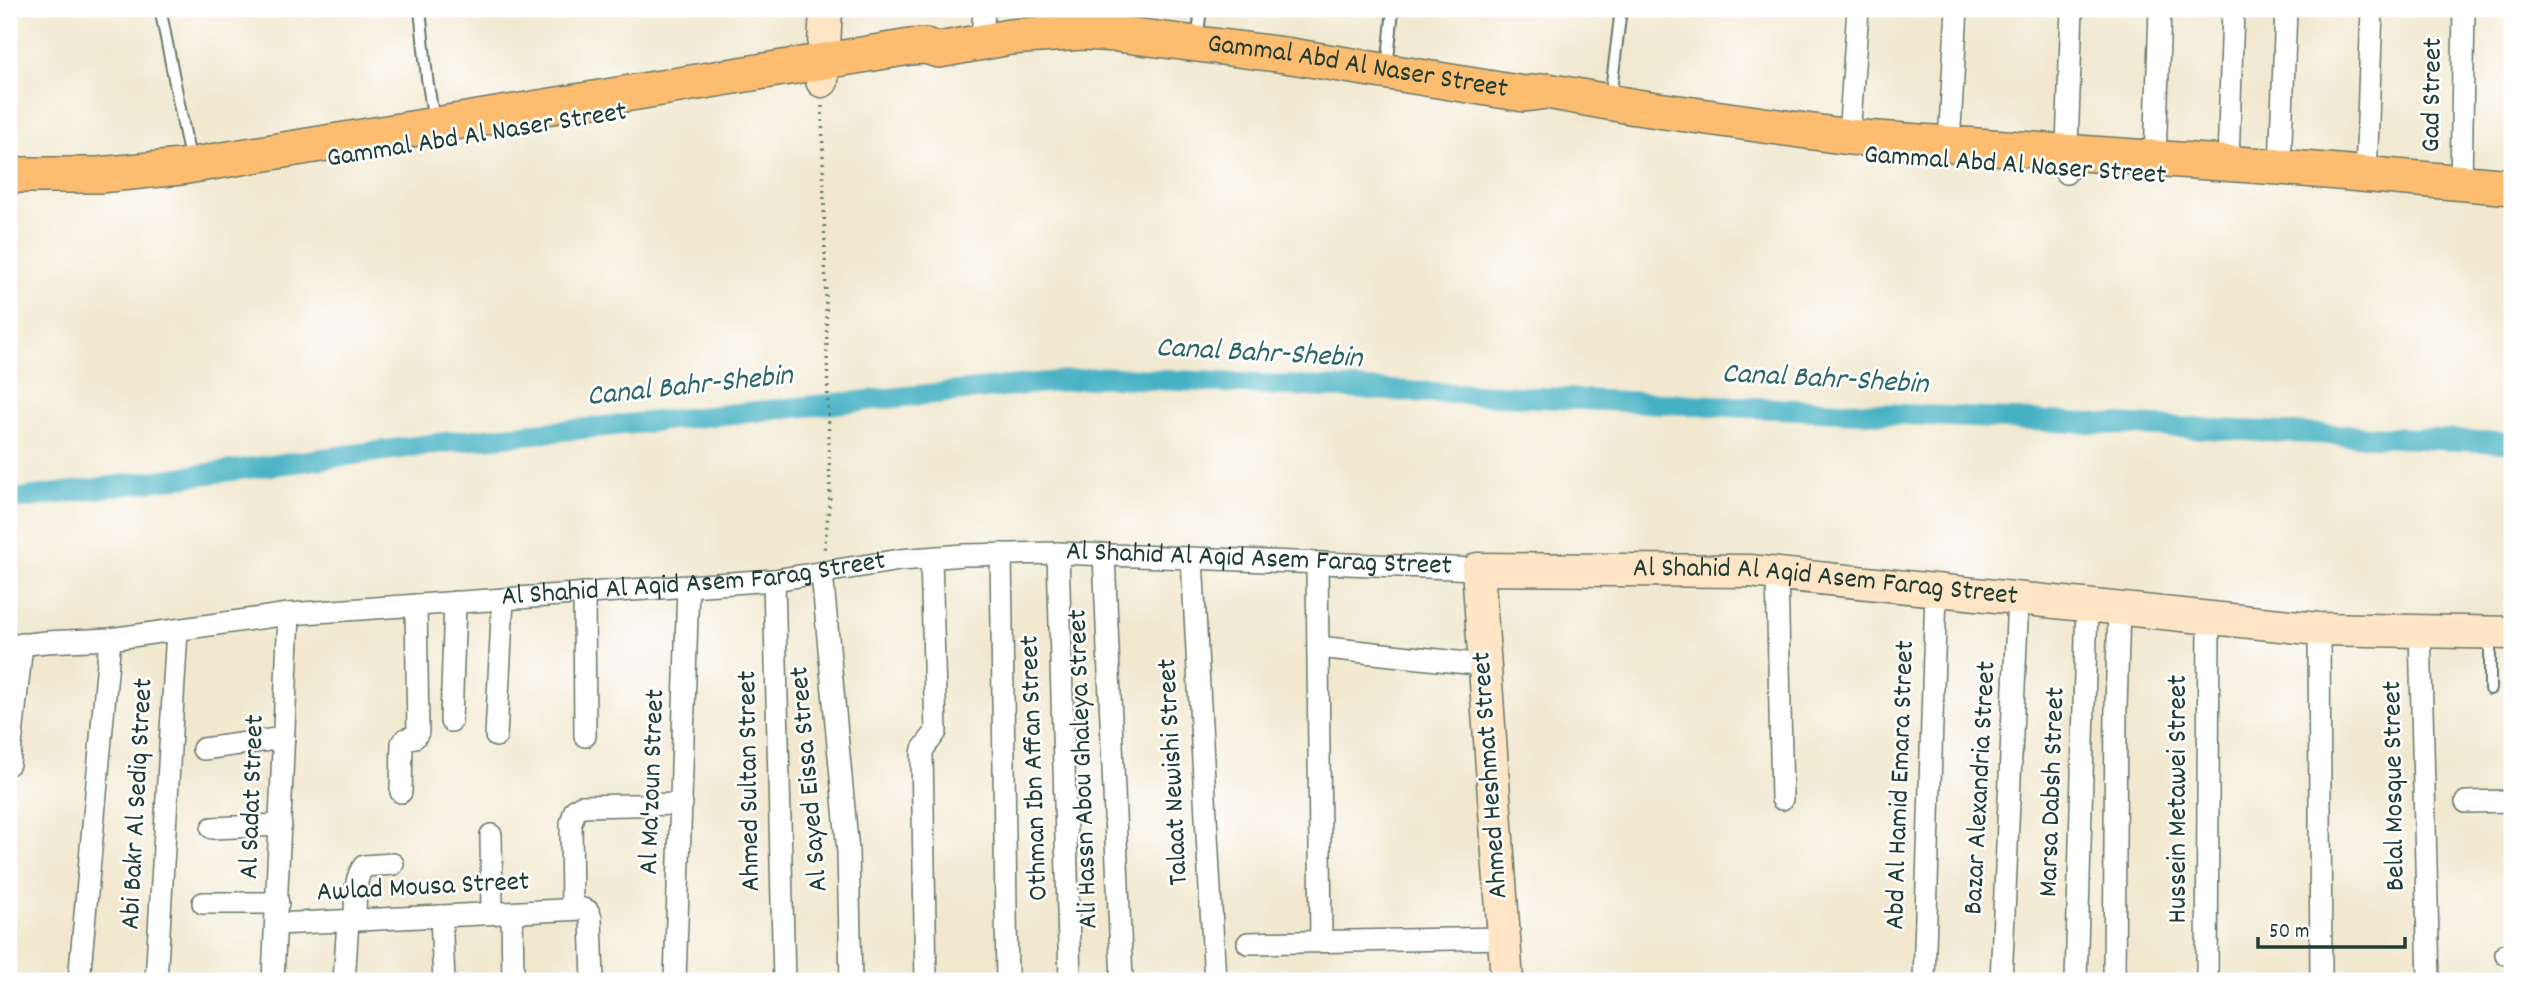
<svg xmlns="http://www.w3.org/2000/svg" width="2521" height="990" font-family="Dekko,sans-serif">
	<rect width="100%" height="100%" fill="#fff"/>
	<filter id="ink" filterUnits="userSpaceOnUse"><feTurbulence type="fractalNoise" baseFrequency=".0143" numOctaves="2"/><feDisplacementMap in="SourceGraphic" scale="14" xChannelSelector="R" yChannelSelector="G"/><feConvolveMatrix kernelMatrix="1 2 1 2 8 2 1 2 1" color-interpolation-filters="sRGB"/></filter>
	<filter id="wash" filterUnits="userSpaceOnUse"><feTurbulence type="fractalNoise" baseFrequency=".00686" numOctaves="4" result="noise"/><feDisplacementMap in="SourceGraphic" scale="28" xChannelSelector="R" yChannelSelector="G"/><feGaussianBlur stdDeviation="1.57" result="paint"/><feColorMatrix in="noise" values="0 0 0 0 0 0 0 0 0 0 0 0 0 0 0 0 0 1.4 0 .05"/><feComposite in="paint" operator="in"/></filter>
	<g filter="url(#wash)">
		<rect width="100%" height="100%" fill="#f1e8cf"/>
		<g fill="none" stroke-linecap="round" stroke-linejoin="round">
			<path stroke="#45b1c3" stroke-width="21" d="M9,500L449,442L1102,377L2512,443"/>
		</g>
	</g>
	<g filter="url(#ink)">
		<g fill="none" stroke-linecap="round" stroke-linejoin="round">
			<g stroke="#68796a" stroke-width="14">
				<path id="lane" d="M420,9L427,78L434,121
					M162,18L190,159
					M1197,41L1201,9
					M1387,69L1393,9
					M1610,99L1621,9
					M2490,636V689"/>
			</g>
			<g stroke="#68796a" stroke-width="24">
				<g id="street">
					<path d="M982,41L984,9"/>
					<path d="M1849,137L1858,9"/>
					<path d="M1949,144L1957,9"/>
					<path d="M2155,160L2160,9"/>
					<path d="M2228,164L2233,9"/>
					<path d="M2280,167L2286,9"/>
					<path d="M2066,173L2072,9"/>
					<path d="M2366,175L2372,9"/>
					<path d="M2461,183L2464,9"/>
					<path d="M1058,553L1070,981"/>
					<path d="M1001,554L1007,981"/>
					<path d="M1104,554L1122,981"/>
					<path d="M1192,559L1215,981"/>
					<path d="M1317,563L1321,941"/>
					<path d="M822,573L848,852L851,981"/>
					<path d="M1777,574L1782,799"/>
					<path d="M774,580L784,981"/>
					<path d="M584,593L585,736"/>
					<path d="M2319,629L2321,981"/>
					<path d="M2420,631L2429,981"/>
					<path id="s1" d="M9,646L46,642L110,639L289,614L774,580L900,560L964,555L1058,553L1478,569"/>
					<path d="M1318,647L1485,665"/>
					<path d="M451,721L455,602"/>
					<path d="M496,736L503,599"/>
					<path d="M203,749L284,738"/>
					<path d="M9,764L22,644"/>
					<path d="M401,792L402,743L406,739L415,737L418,732L416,605"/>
					<path d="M2466,802L2512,801"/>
					<path d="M212,828L281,825"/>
					<path d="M491,835L492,913"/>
					<path d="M203,903H278"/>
					<path d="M572,909L571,823L575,810L581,806L682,804"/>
					<path d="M512,913L513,981"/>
					<path d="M441,916L444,981"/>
					<path d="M355,920C356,904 353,879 364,866L393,864"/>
					<path d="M277,924L583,909L588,911L591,918L593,981"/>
					<path d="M1248,943L1504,938"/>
					<path d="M2506,954H2512"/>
					<path d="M79,981L110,639"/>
					<path d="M156,981L177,631"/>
					<path d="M273,981L289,614"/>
					<path d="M344,981L348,921"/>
					<path d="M675,981L688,586"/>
					<path d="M926,981L922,754L923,749L936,732L931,558"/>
					<path d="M1924,981L1936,590"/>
					<path d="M2001,981L2018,598"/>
					<path d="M2076,981L2087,605"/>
					<path d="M2114,981L2116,708L2119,608"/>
					<path d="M2207,981L2209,617"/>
				</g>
			</g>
			<g stroke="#68796a" stroke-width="35">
				<g id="secondary">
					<path d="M822,81L826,9"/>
					<path id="s2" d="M1507,981L1478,569L1750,571L2319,629L2512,633"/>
				</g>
			</g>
			<g stroke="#68796a" stroke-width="38">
				<g id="primary">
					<path id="s3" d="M9,175H99L181,167L910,47L925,46L939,50L1010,37L1083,32L1117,34L1285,55L1524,94L1547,91L1636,107L1849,137L2280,167L2512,187"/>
				</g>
			</g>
			<path stroke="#68796a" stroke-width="3.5" stroke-dasharray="2 5" stroke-linecap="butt" d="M822,106L830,496L824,553"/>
			<use href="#lane" stroke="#fff" stroke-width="10"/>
			<use href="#street" stroke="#fff" stroke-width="21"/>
			<use href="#secondary" stroke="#fee5c5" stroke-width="32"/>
			<use href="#primary" stroke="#fcbd6f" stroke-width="35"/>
		</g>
	</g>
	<g text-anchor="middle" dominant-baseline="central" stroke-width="5" stroke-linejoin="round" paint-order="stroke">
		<g font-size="28" fill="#1f3d34" stroke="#fff">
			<text stroke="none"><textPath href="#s3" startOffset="1363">Gammal Abd Al Naser Street</textPath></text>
			<text transform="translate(2434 95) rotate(-89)">Gad Street</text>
			<text transform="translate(477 137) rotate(-9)">Gammal Abd Al Naser Street</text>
			<text transform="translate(2015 167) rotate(4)">Gammal Abd Al Naser Street</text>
			<text stroke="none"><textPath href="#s1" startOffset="1255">Al Shahid Al Aqid Asem Farag Street</textPath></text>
			<text stroke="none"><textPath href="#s1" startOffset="688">Al Shahid Al Aqid Asem Farag Street</textPath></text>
			<text stroke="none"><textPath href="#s2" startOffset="761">Al Shahid Al Aqid Asem Farag Street</textPath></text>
			<text transform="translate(1036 768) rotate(-92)">Othman Ibn Affan Street</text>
			<text transform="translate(1085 769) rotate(-92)">Ali Hassn Abou Ghaleya Street</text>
			<text transform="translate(1175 772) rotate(-93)">Talaat Newishi Street</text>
			<text transform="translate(1492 775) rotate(-94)">Ahmed Heshmat Street</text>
			<text transform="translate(811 779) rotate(-95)">Al Sayed Eissa Street</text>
			<text transform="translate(751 781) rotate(-91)">Ahmed Sultan Street</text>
			<text transform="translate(654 782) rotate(-88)">Al Ma'zoun Street</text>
			<text transform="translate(1902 785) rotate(-88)">Abd Al Hamid Emara Street</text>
			<text transform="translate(2396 786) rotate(-91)">Belal Mosque Street</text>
			<text transform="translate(1982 788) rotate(-87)">Bazar Alexandria Street</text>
			<text transform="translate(2054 792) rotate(-88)">Marsa Dabsh Street</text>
			<text transform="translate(254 797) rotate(-88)">Al Sadat Street</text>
			<text transform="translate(2180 799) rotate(-90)">Hussein Metawei Street</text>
			<text transform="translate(139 804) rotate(-87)">Abi Bakr Al Sediq Street</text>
			<text transform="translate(423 889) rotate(-3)">Awlad Mousa Street</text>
		</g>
		<g font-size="30" font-style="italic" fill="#2c6666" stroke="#fff">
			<text transform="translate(1259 355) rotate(3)">Canal Bahr-Shebin</text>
			<text transform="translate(1825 381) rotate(3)">Canal Bahr-Shebin</text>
			<text transform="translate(690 388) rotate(-6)">Canal Bahr-Shebin</text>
		</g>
	</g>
	<rect width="2521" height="990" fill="none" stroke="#fff" stroke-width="35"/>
	<path d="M2258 937v10h147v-10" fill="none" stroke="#1f3d34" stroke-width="3.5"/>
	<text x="2269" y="937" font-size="21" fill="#1f3d34" stroke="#ffffff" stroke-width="5" paint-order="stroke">50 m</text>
</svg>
